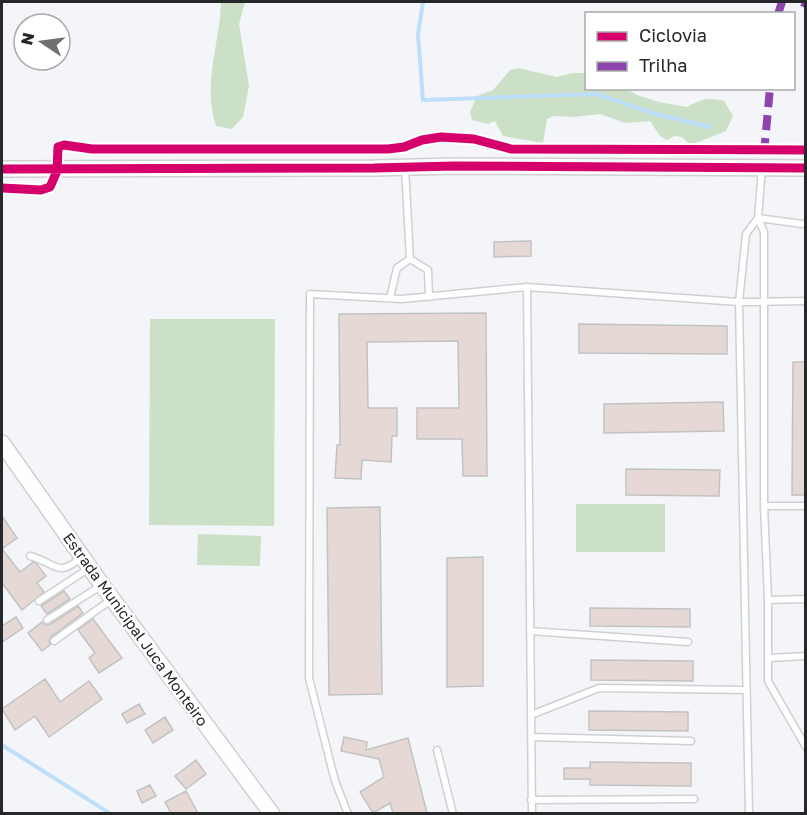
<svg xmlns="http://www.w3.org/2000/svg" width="807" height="815" font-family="'Golos Text',sans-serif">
	<rect width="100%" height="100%" fill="#f3f5f8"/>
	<path fill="#cce0c7" d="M221,2H245L239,24L249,86L243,117L232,129L216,126C202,83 220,44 221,2Z
		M518,68L557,77L573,73H586V88L627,89L637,95L659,102L687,107C703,99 706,97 724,101L733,116L726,131L696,143H688L682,137L674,136L667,140L660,136L650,121L625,123L600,114L574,117L554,116L547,119L543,143L503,136L495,121L488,124L472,120L470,112L477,96L493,90L510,70Z
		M150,319H275L274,526L149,525Z
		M576,504H665V552H576Z
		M198,534L261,536L260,566L197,565Z"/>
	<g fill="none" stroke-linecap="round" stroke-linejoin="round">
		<path stroke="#bedffa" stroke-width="4" d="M423,2L418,34L423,100L596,94L656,114L710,127
			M2,745L111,814"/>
	</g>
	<path fill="#e5d8d5" stroke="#c3c2c3" stroke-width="1.5" d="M531,241V256L494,257V242Z
		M486,313L487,476H463L462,439H417V408H459L458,341L367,342L368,408H397V436H392L391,462L362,460L361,479L335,478L337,445H340L339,314Z
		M579,324L727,326V354L579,353Z
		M793,362H806V495H792Z
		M723,402L724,431L604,433V404Z
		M626,469L720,470L719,496L626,495Z
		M380,507L382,694L329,695L327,508Z
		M2,516L17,538L2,549L20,572L33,562L36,563L46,576L37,583L44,592L22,610L2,583Z
		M483,557V686L447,687V558Z
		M64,591L70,599L47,614L41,606Z
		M78,606L83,613L51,637L49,641L50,645L42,651L28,633L42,622L45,625H49Z
		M590,608L690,609V627L590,626Z
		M16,617L23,628L2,642V626Z
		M93,619L122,658L99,673L89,658L95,653L78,630Z
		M591,660L693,661V681L591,680Z
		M45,679L60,702L89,681L102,699L49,737L35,716L15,730L2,709Z
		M139,704L145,714L127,723L122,714Z
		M589,711L688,712V731L589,730Z
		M165,717L173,730L153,743L145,730Z
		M344,737L367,742L366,750L408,738L427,813H393L390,803L373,813L360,792L384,777L379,759L341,751Z
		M196,760L206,774L186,789L175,776Z
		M590,762L691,763V786L590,785V779H564V768H590Z
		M150,785L156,796L142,803L137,791Z
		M186,791L198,813H171L165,802Z"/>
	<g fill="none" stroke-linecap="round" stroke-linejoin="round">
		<g stroke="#ced0d2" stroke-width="9">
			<path id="service" d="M762,168L758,218L764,232V506L768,600V681L806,747
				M758,218L746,234L739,302L806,301
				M758,218L802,224
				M410,259L428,270L429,297
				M527,287L739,302L749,814
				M390,298L397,268L410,259L405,168
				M764,506H806
				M30,556C55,562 58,580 82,556
				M768,600L806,599
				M39,601L88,569
				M47,620L102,585
				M530,631L688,642
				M54,641L112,599
				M769,658L806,656
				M531,715L599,688L746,690
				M531,737L691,741
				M437,750L453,814
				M531,800L694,799
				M348,814L335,781L309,678L310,294L402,299L527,287L532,814"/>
		</g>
		<g stroke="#ced0d2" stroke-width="18">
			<path id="tertiary" d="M2,169L374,168L454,166L806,168
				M2,443L102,585L272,814"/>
		</g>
		<use href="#service" stroke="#fdfefe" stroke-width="6"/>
		<use href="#tertiary" stroke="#fdfefe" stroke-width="15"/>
		<path stroke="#8e44ad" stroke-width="8" stroke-dasharray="15 8" stroke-linecap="butt" d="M802,2L806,4
			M778,14L782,2
			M764,153L770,88"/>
		<g stroke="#fff" stroke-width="13">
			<path id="cycleway" d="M2,169L374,168L454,166L806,168
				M2,188L41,190L50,187L57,171L58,147L64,145L92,149H388L404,147L422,140L441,137L474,139L511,149L806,150"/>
		</g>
		<use href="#cycleway" stroke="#d6006c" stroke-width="9"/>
	</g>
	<g text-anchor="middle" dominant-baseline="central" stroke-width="5" stroke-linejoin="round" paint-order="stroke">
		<g font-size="15" fill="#262729" stroke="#fff">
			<text transform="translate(136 629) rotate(54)">Estrada Municipal Juca Monteiro</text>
		</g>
	</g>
	<rect width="807" height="815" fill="none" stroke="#262729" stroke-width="6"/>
	<rect x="585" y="12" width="210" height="78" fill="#ffffff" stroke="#a8a9a9" stroke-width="1.5"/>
	<rect x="597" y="32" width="30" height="9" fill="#d6006c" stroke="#a8a9a9" stroke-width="1.5"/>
	<text x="639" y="42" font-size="18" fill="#262729">Ciclovia</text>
	<rect x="597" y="62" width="30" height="9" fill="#8e44ad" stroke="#a8a9a9" stroke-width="1.5"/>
	<text x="639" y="72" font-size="18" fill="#262729">Trilha</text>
	<g transform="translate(42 42) rotate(283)"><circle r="28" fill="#ffffff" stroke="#a8a9a9" stroke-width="1.5"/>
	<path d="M0-4.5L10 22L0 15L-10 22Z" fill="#6e6f71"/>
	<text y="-9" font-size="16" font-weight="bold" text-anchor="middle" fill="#262729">N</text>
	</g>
</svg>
